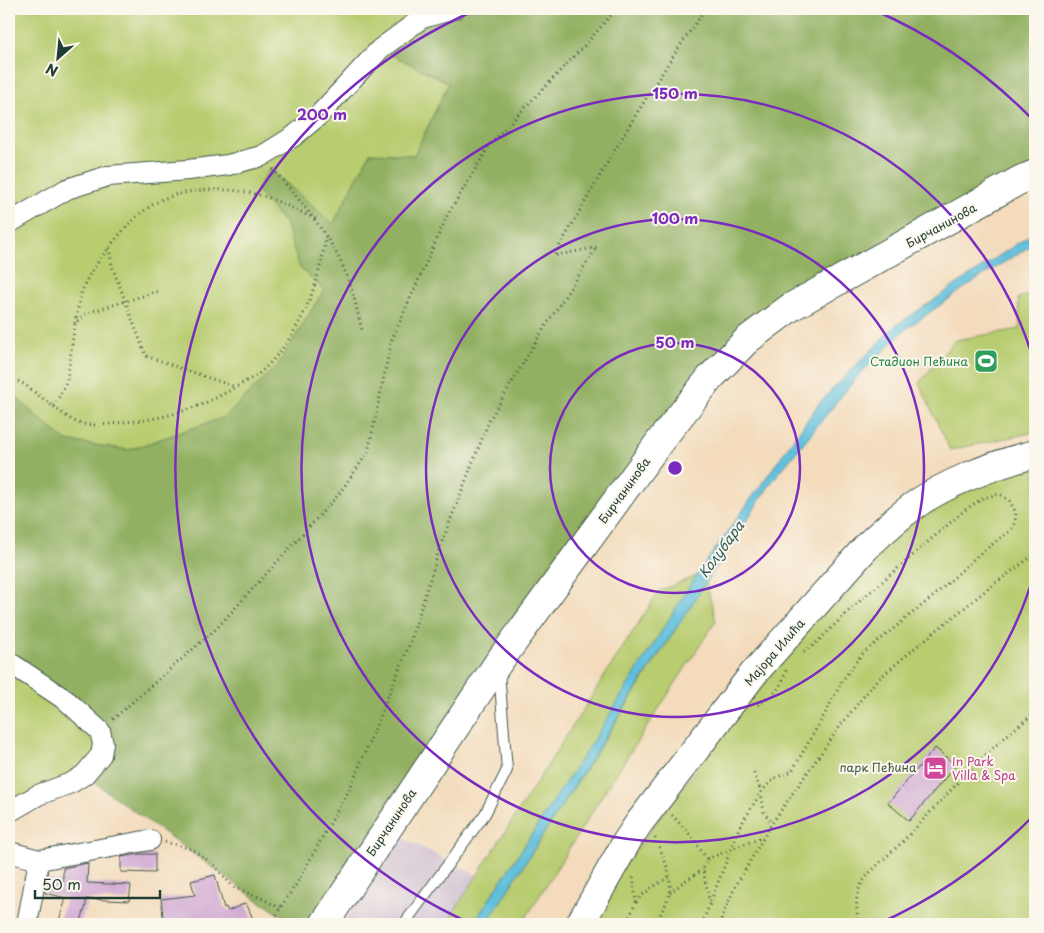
<svg xmlns="http://www.w3.org/2000/svg" width="1044" height="933" font-family="'Playpen Sans',sans-serif">
	<rect width="100%" height="100%" fill="#fbf7ec"/>
	<filter id="ink" filterUnits="userSpaceOnUse"><feTurbulence type="fractalNoise" baseFrequency=".02" numOctaves="2"/><feDisplacementMap in="SourceGraphic" scale="10" xChannelSelector="R" yChannelSelector="G"/><feConvolveMatrix kernelMatrix="1 2 1 2 8 2 1 2 1" color-interpolation-filters="sRGB"/></filter>
	<filter id="wash" filterUnits="userSpaceOnUse"><feTurbulence type="fractalNoise" baseFrequency=".0096" numOctaves="4" result="noise"/><feDisplacementMap in="SourceGraphic" scale="20" xChannelSelector="R" yChannelSelector="G"/><feGaussianBlur stdDeviation="1.12" result="paint"/><feColorMatrix in="noise" values="0 0 0 0 0 0 0 0 0 0 0 0 0 0 0 0 0 1.4 0 .05"/><feComposite in="paint" operator="in"/></filter>
	<g filter="url(#wash)">
		<rect width="100%" height="100%" fill="#f3dbbc"/>
		<path fill="#cebed1" d="M401,837L477,875L446,924H343Z"/>
		<path fill="#b8cc6f" stroke="#6c8452" d="M9,9H454L381,49L449,83L414,155L370,153L333,225L270,170L256,190L285,223L300,268L324,290L278,365L225,417L129,450L66,441L15,397H9Z
			M1035,293V432L950,450L919,383L955,340L1020,329L1018,298Z
			M1035,456V924H580L866,543Z
			M696,576L600,730L473,924H446L659,591Z
			M706,582L716,621L605,791L522,924H486Z
			M9,662L100,731L101,755L9,812Z"/>
		<path fill="#92b062" stroke="#58764b" d="M454,9H1035V174L747,340L324,924H295L259,901L84,775L103,744L9,662V397H15L66,441L129,450L225,417L278,365L324,290L300,268L285,223L256,190L270,169L333,224L370,153L414,155L449,83L380,49Z"/>
		<path fill="#5ebfdc" stroke="#3e7e88" d="M1033,233H1035V243L976,280L906,329L857,377L771,483L622,711L486,924H473L600,730L696,576L820,402L895,326Z"/>
		<g id="blocks">
			<path fill="#d0a9d3" d="M935,748L956,765L909,821L888,803Z
				M140,854H155V873L121,872V857Z
				M88,863L87,883L131,885L129,901L86,899V905L80,924H58L66,898L45,893L48,879L63,882V868Z
				M215,875L224,908L226,907L228,911L246,903L253,919L241,924H164L161,899L195,895L191,881Z"/>
		</g>
	</g>
	<g filter="url(#ink)">
		<use href="#blocks" fill-opacity="0" stroke="#3f5548" stroke-width="1"/>
		<g fill="none" stroke-linecap="round" stroke-linejoin="round">
			<g stroke="#3f5548" stroke-width="12">
				<path id="service" d="M404,924L485,814L507,770L499,672"/>
			</g>
			<g stroke="#3f5548" stroke-width="22">
				<path id="minor" d="M9,223L67,189L108,176L188,170L228,165L262,156L294,136L319,115L380,49L422,18L454,9
					M9,662L67,701L100,731L103,744L101,755L84,775L71,783L38,795L9,812
					M9,852L39,860L27,924
					M39,860L150,840"/>
			</g>
			<g stroke="#3f5548" stroke-width="30">
				<path id="secondary" d="M324,924L498,663L660,441L710,378L747,340L791,307L1020,180L1035,174"/>
			</g>
			<g stroke="#3f5548" stroke-width="30">
				<path id="primary" d="M580,924L627,841L639,823L754,673L868,545C882,532 896,519 912,507C945,483 995,464 1035,454"/>
			</g>
			<path stroke="#3f5548" stroke-width="3" stroke-dasharray="1 4" stroke-linecap="butt" d="M273,169C303,205 337,241 351,288C356,302 358,316 362,330
				M109,248L112,266L146,356L235,387
				M75,323C78,311 79,297 84,286C89,273 100,259 109,248C122,230 144,206 166,198C192,188 225,188 252,193C274,198 295,210 316,219
				M9,377L24,384L54,407L67,381L75,323L87,313L159,291
				M54,407C62,413 72,422 83,424C100,427 120,422 136,421C175,417 210,403 243,383C249,379 257,376 262,371C300,336 319,285 326,236
				M758,705C774,695 781,689 786,670
				M113,719L217,628L339,494L368,452L392,339L447,216L491,143L586,44L616,9
				M754,773L761,792L764,812L772,823
				M672,815L692,837L707,859L703,870L710,904
				M655,838C662,853 672,874 670,891C668,902 660,915 655,924
				M165,842L192,849L214,865L233,887L261,898L280,908
				M707,859L747,843L763,838
				M670,893L683,882L703,870
				M636,902C645,891 657,884 669,877
				M272,924L280,908L297,883L352,784L410,643L441,544L489,421L541,333L597,247L554,256C602,172 649,87 706,9
				M623,924L628,920L636,902L633,876
				M702,924L739,828L761,792L775,778L792,771L827,710L842,681L861,655L936,594L977,556L1011,530L1015,522L1016,513L1009,500L999,494L983,498L966,509L854,606L814,645L803,652
				M719,924L734,889L772,823L843,722L876,681L916,647L990,587L1035,554
				M859,924C856,909 854,894 864,880C874,866 894,851 907,837C948,794 987,748 1035,713"/>
			<use href="#service" stroke="#fff" stroke-width="10"/>
			<use href="#minor" stroke="#fff" stroke-width="20"/>
			<use href="#secondary" stroke="#fff" stroke-width="28"/>
			<use href="#primary" stroke="#fff" stroke-width="28"/>
		</g>
	</g>
	<g fill="none" stroke="#7b2cbf" stroke-width="2.5">
		<circle cx="675" cy="468" r="125"/>
		<circle cx="675" cy="468" r="249"/>
		<path d="M1035 571A374 374 0 1 1 1035 365"/>
		<path d="M1034 815A499 499 0 0 1 878 924M472 924A499 499 0 0 1 476 10M874 10A499 499 0 0 1 1034 121"/>
	</g>
	<defs>
		<g id="stadium-square" transform="scale(1.25)"><rect x="-9" y="-9" width="18" height="18" rx="4" fill="#2e9e5b" stroke="#fbf7ec"/><path d="M0-5a6.5 5 0 1 0 0 10a6.5 5 0 1 0 0-10ZM-3.5-1.8h7v3.6h-7Z" fill="#fff"/></g>
		<g id="hotel-square" transform="scale(1.25)"><rect x="-9" y="-9" width="18" height="18" rx="4" fill="#d1479c" stroke="#fbf7ec"/><path d="M-6-4.5h1.5V1H6V5H4.5V3h-9V5H-6ZM-4 0a1.8 1.8 0 1 1 3.6 0ZM.5 0V-2.5h3Q6-2.5 6 0Z" fill="#fff"/></g>
	</defs>
	<g fill-rule="evenodd">
		<use href="#stadium-square" x="986" y="361"/>
		<use href="#hotel-square" x="935" y="768"/>
	</g>
	<g text-anchor="middle" dominant-baseline="central" stroke-width="4" stroke-linejoin="round" paint-order="stroke">
		<g font-size="12" fill="#1f3d34" stroke="#fbf7ec">
			<text transform="translate(941 225) rotate(-29)">Бирчанинова</text>
			<text transform="translate(624 490) rotate(-54)">Бирчанинова</text>
			<text transform="translate(774 652) rotate(-49)">Мајора Илића</text>
			<text transform="translate(391 822) rotate(-56)">Бирчанинова</text>
		</g>
		<g font-size="12" fill="#27864d" stroke="#fbf7ec" text-anchor="end">
			<text x="968" y="361">Стадион Пећина</text>
		</g>
		<g font-size="12" fill="#b23c85" stroke="#fbf7ec" text-anchor="start">
			<text x="952" y="761">In Park<tspan x="952" dy="14">Villa &amp; Spa</tspan></text>
		</g>
		<g font-size="12" fill="#3e5a40" stroke="#fbf7ec">
			<text x="878" y="767">парк Пећина</text>
		</g>
		<g font-size="14" font-style="italic" fill="#2f5e5e" stroke="#fbf7ec">
			<text transform="translate(721 549) rotate(-54)">Колубара</text>
		</g>
	</g>
	<circle cx="675" cy="468" r="8" fill="#7b2cbf" stroke="#fbf7ec" stroke-width="2.5"/>
	<g font-size="15" text-anchor="middle" font-weight="bold" fill="#7b2cbf" stroke="#fbf7ec" stroke-width="4" stroke-linejoin="round" paint-order="stroke">
		<text x="675" y="99">150 m</text>
		<text x="322" y="120">200 m</text>
		<text x="675" y="224">100 m</text>
		<text x="675" y="348">50 m</text>
	</g>
	<rect width="1044" height="933" fill="none" stroke="#fbf7ec" stroke-width="30"/>
	<g transform="translate(58 58) rotate(207)" stroke="#fbf7ec" stroke-width="4" paint-order="stroke">
	<path d="M0-4L9 19L0 12L-9 19Z" fill="#1f3d34"/>
	<text y="-8" font-size="14" font-weight="bold" text-anchor="middle" fill="#1f3d34">N</text>
	</g>
	<path d="M35 890v8h125v-8" fill="none" stroke="#1f3d34" stroke-width="2.5"/>
	<text x="42" y="890" font-size="15" fill="#1f3d34" stroke="#fbf7ec" stroke-width="4" paint-order="stroke">50 m</text>
</svg>
